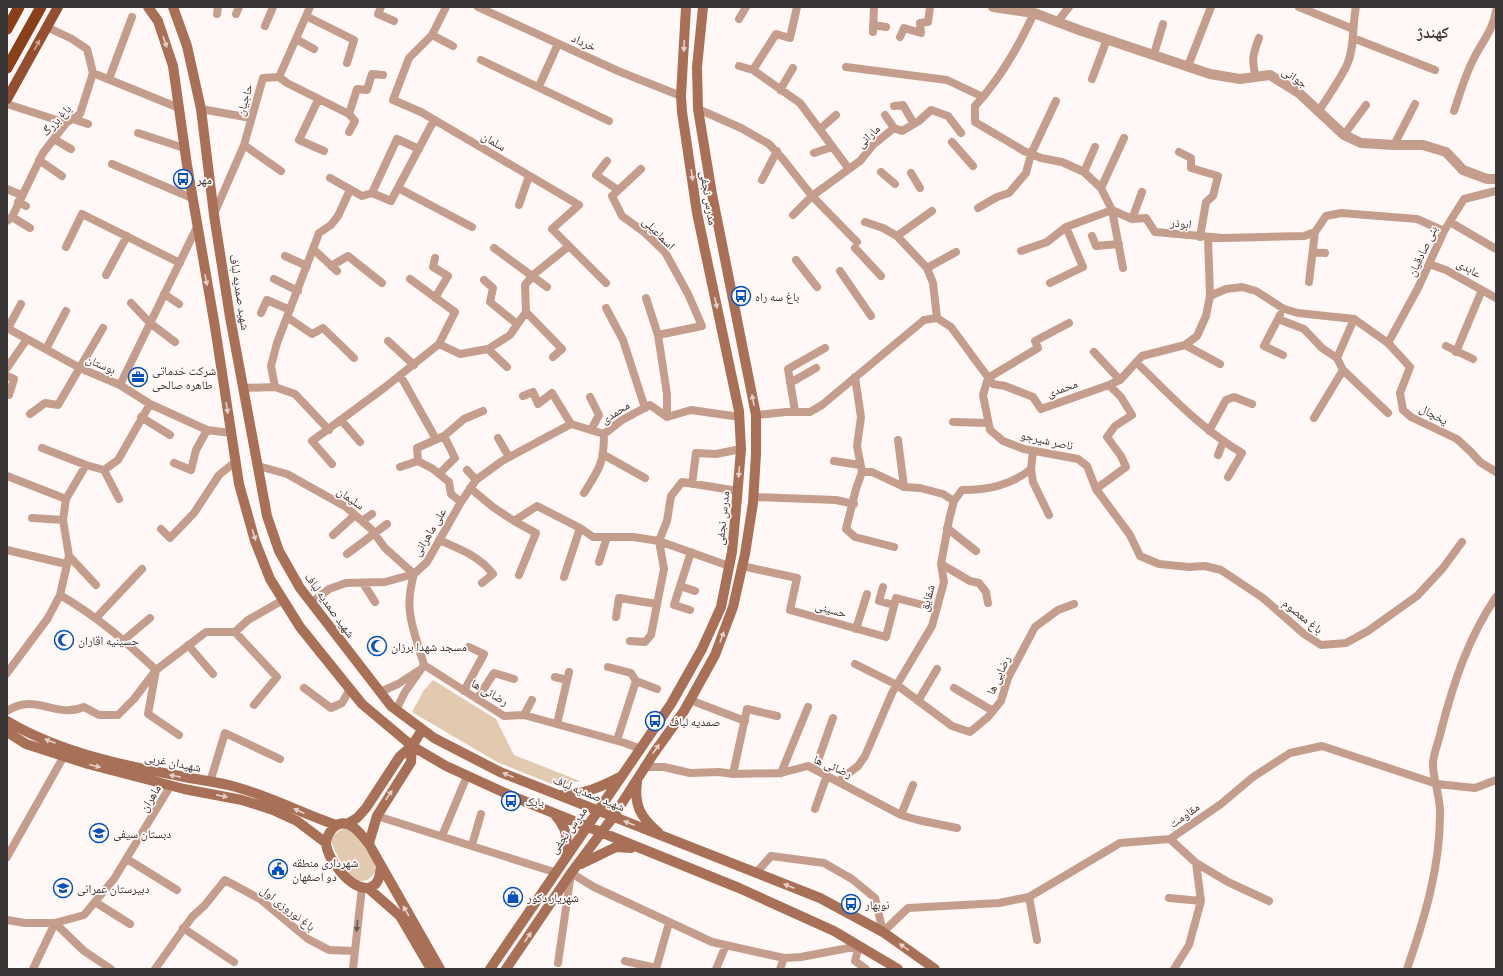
<svg xmlns="http://www.w3.org/2000/svg" width="1503" height="976" font-family="'PT Sans Narrow','Noto Naskh Arabic',sans-serif">
	<rect width="100%" height="100%" fill="#fff8f7"/>
	<path fill="#e2cab1" d="M433,680L496,719L514,755L580,781L557,786L497,762L412,712L424,690Z
		M348,828L353,831L375,863L376,870C359,901 337,858 331,841C335,833 339,829 348,828Z"/>
	<g fill="none" stroke-linecap="round" stroke-linejoin="round">
		<path stroke="#c59d8c" stroke-width="8" d="M381,7L378,14L394,21
			M446,7L432,35L409,58L393,100L421,112L579,205L552,229L606,283
			M478,7L618,71L681,96
			M1299,7L1353,29
			M1034,13C1019,46 999,80 975,106V122L1024,151L1041,158L1062,162L1084,172L1101,188L1112,210L1132,219L1146,218L1155,232L1223,238L1304,236L1315,232L1326,216L1341,213L1417,219L1444,231
			M217,14L218,7
			M236,14L239,7
			M306,16L354,40L347,63
			M739,19L746,7
			M1058,21L1069,7
			M873,25L886,27
			M265,26L273,7
			M873,32L874,7
			M432,35L453,46
			M900,37L904,28L921,33L920,23L928,22L930,7
			M1353,38L1435,70
			M296,39L314,49
			M1154,54L1163,24
			M481,60L609,121
			M739,66L753,70L800,103L849,169
			M1188,66L1211,7
			M846,67L947,80L983,97
			M753,70L776,34L790,38L797,7
			M93,73L179,108
			M279,77L287,83L349,114L355,121L349,132
			M1256,77C1251,60 1253,54 1259,38
			M109,79L132,17
			M1092,79L1107,39
			M539,86L558,44
			M780,90L793,68
			M318,100L299,140L324,151
			M7,104L66,123
			M894,106L903,105L914,124
			M201,109L251,118
			M698,109L741,128L769,144L782,158L812,196L857,242
			M1454,111C1460,94 1465,75 1474,58C1482,42 1493,30 1496,11
			M1318,112C1328,97 1339,81 1347,65C1355,47 1352,26 1356,7
			M349,114L357,89L367,90L372,74L383,75
			M885,115L894,128
			M73,119L88,124
			M820,129L836,115
			M138,133L184,148
			M1344,135L1366,105
			M54,139L71,149
			M952,142L973,166
			M244,145L281,171
			M1394,145L1415,104
			M1179,152L1191,158V168L1218,176L1213,196L1206,202L1200,237
			M814,153L832,147
			M39,160L62,176
			M607,161L596,175L618,190
			M112,164L192,198
			M641,169L612,196L622,216L644,232L665,252L688,294L702,326L658,335
			M881,172L895,184
			M1084,172L1095,147
			M911,173L920,188
			M330,178L362,196L372,193L391,201L434,120
			M762,180L777,151
			M398,188L472,227
			M1101,188L1124,138
			M7,189L21,195
			M372,193L397,139L419,149
			M18,202L26,206
			M519,205L529,176
			M978,208L997,197L1009,193L1026,173L1031,154L1056,101
			M214,214L244,145L263,78L279,77L310,7
			M793,215L812,196L860,161L873,145L894,128L902,131L919,121L931,110L948,116L961,133
			M12,217L30,228
			M1132,219L1142,192
			M7,221L12,217L43,153L66,123L80,114L93,73L87,49L72,39L47,27
			M865,222L883,228L897,236L927,268L933,283L937,318
			M1450,222L1496,249
			M897,236L932,211
			M1092,236L1096,246L1119,244
			M1208,237L1210,296
			M66,247L82,214L180,263
			M494,248L547,287
			M855,248L881,276
			M313,249L337,271
			M1021,251L1047,242L1066,227L1112,210L1123,268
			M1313,252L1325,253
			M285,256L307,266
			M796,260L817,287
			M1429,264L1446,270L1496,298
			M331,266L348,256L382,283
			M927,268L956,252
			M840,271L871,316
			M106,275L127,236
			M274,279L298,291
			M484,280L493,288L490,302L517,324
			M1309,282L1315,232
			M1050,283L1083,267L1066,227
			M164,294L179,304
			M435,298L448,276L433,267L435,258
			M646,298L658,335L667,394V417
			M131,303L150,323L175,342
			M606,308L623,340L645,408
			M526,312L562,349L553,357
			M261,313L267,300L290,310
			M1280,315L1264,346L1283,355
			M287,317L312,334L323,328L354,358
			M1278,319L1304,329L1322,348L1337,358
			M1354,319L1337,358L1343,370L1388,413
			M1069,323L1035,341L1038,348L988,378L983,395L990,430L1003,441L1024,449L1078,459L1087,466L1096,489L1130,535L1140,556L1159,564L1189,567L1205,566L1221,570L1263,598L1304,634L1321,645L1346,643L1368,631L1417,596L1443,568L1462,542
			M7,328L80,368L120,385L150,404L207,430L231,433
			M8,328L21,304
			M388,341L414,365
			M1388,343L1418,288L1444,231L1464,199L1496,191
			M439,344L460,354L488,349L510,335L526,312L525,285L533,275L569,246
			M1185,345L1220,364
			M1446,346L1473,359
			M46,349L66,311
			M488,349L507,367
			M1094,352L1120,380
			M1456,352L1482,290
			M1136,362C1170,395 1201,429 1242,453L1228,477
			M7,368L27,339
			M400,375L436,439
			M7,376L14,379L9,395
			M855,377L861,417L857,446L862,472
			M790,383L816,368
			M120,385L197,227
			M275,387L271,366L277,343L313,249L319,233L331,225L338,216L350,190
			M243,388L275,387L295,394L329,430
			M523,396L533,392L538,404L552,393L571,424
			M590,397L599,415L591,430
			M795,411L788,369L825,348
			M30,414L45,403L58,405L103,328
			M756,415L786,412H810L822,405L924,320L937,318L951,327L993,384L1005,386L1033,397L1041,409L1109,385L1120,380L1142,356L1185,345L1197,336L1206,316L1210,296L1226,289L1242,287L1256,291L1284,309L1298,313L1354,319L1388,343L1410,367L1400,393L1403,410L1411,417L1457,439L1471,452L1480,462L1496,472
			M141,417L170,435
			M1314,418L1343,370
			M341,420L360,442
			M953,422L988,423
			M1209,431L1226,400L1234,397L1252,404
			M498,438L509,457
			M898,440L904,487
			M42,448L86,465
			M604,455L645,478
			M1218,455L1223,442
			M418,461L417,448L444,436L464,419L483,411
			M834,461L860,465
			M174,463L191,470L196,450L207,430
			M332,464L312,441L384,388L439,344L455,312L410,279
			M258,466L287,474L346,507L371,529L385,548L414,574C403,612 414,629 424,665L504,716L524,715L625,743L641,749
			M400,467L418,461L433,469L449,482L451,494L461,502
			M1031,469L1033,482L1049,515
			M104,470L119,499
			M467,470L476,480
			M439,474L455,458L444,436
			M7,476L66,499
			M692,484L696,453L716,454L741,449
			M470,488L493,507L514,521L537,506L580,528L593,537H633L659,541L729,566
			M1096,489L1126,467L1121,456L1107,437L1115,426L1132,415L1121,397L1109,385
			M584,493C599,469 604,464 604,434
			M753,497L836,500L854,504
			M32,518L63,520
			M362,521L372,514
			M514,521L536,533L519,575
			M947,528L976,551
			M161,529L170,538L194,513L219,475L235,462
			M333,535L355,515
			M439,540C460,549 479,556 493,574L482,583
			M894,547L855,537L846,529L856,489L862,472H872L904,487L920,488L943,494L954,501
			M7,550L66,564
			M347,554L387,524
			M69,556L96,585
			M599,562L607,537
			M941,564L970,581L979,583L986,592L988,603
			M742,566L797,578L790,610L886,637L896,598L923,605
			M564,577L580,528
			M363,583L375,602
			M680,586L695,591
			M883,587L879,601L894,605
			M60,595C98,617 125,641 156,670L148,714L179,735
			M311,603L329,589L346,583L385,582L414,574L427,562L461,502L476,480L502,461L571,424L604,434L622,420L650,405L667,417L691,410L740,417
			M690,610L674,605L691,552
			M616,617L619,598L657,604
			M96,618L142,569
			M856,629L867,594
			M235,632L277,677L254,705
			M124,640L150,618
			M630,641L645,642L651,635L664,569L659,541L667,521L671,496L682,482L738,491
			M188,645L213,674
			M855,664L897,685L952,726L970,732L988,717L1001,701L1008,678L1035,627L1058,610L1074,604
			M608,667L631,673L636,681L657,689
			M7,673L48,618L60,595L69,556L63,520L66,499L86,465L104,470L118,460L150,404
			M555,677L567,680
			M304,688L331,708L342,703L350,689
			M954,688L993,711
			M464,691L484,654L469,647
			M380,692L398,684L418,671
			M477,699L494,673L514,679
			M690,700L745,721
			M918,701L937,669
			M396,710L405,692L424,665
			M7,711C36,692 55,719 84,707L99,715H118L134,699L156,670L206,632H235L248,620L283,600
			M524,715L532,700
			M557,724L569,672
			M617,740L636,681
			M644,767H664L690,773L719,772L733,774L781,773L808,766L901,815L918,820L957,828
			M815,769L833,718
			M781,773L808,707
			M733,774L747,709L777,716
			M839,781L858,766L865,756L892,693L932,626L944,582L941,564L949,520L954,501L962,490C987,490 1010,486 1031,469L1033,451
			M210,782L225,733L280,759
			M815,809L827,775
			M901,815L913,785
			M377,816L554,872
			M442,836L467,776
			M1170,839L1196,863L1201,901L1189,945L1174,969
			M472,845L481,814
			M7,857L64,756
			M127,859L177,890
			M1196,863L1228,882L1269,901
			M756,873L771,856L824,863L852,879L875,898L883,932
			M1029,897L1037,940
			M1169,898L1201,901
			M95,902L130,924
			M7,920L25,923H55L84,915L114,879L171,785
			M183,928L234,962
			M883,932L908,908L999,903L1029,897L1120,843L1170,839L1221,804L1253,777L1290,753L1322,746L1437,784L1475,788L1496,780
			M625,961L656,968
			M558,963L571,873L594,887L712,942L784,958L801,957L859,946L855,961L866,969
			M33,969L55,923L84,951L111,969
			M155,969L192,917L205,905L225,880L260,899L308,939L329,950L354,951
			M353,969L362,887
			M656,969L669,923
			M716,969L726,945
			M780,969L784,958
			M1407,969C1424,920 1440,868 1440,815C1441,798 1433,781 1433,764C1433,754 1439,741 1441,731C1453,684 1468,638 1496,597"/>
		<path stroke="#c59d8c" stroke-width="10" d="M993,7L1034,13L1079,30L1210,74L1240,79L1270,75L1299,93L1344,135L1361,143L1394,145H1423L1446,152L1463,170L1487,179H1496"/>
		<path stroke="#a97058" stroke-width="10" d="M148,7L158,21L173,66L187,165L215,327L239,484L255,541L270,579L300,627L362,704L412,746L446,766L514,797L739,888L834,931L898,969
			M173,7L187,46L201,109L214,215L230,317L267,516L279,551L300,588L391,706L434,738L500,772L820,898L883,932L935,969
			M7,721C59,752 121,765 180,776C198,780 218,782 236,787C271,797 302,813 336,825
			M7,732L26,744L88,764L184,789L242,800L273,810L297,821L326,843
			M637,782C634,805 640,817 658,832
			M562,795C584,794 601,787 620,777
			M555,815C567,829 568,837 566,855
			M347,824L357,818L366,808L400,756L412,746L422,730
			M369,843L377,816L411,762L412,746
			M581,864L616,847L631,848
			M381,866C380,875 379,886 368,888C350,889 327,859 326,843C326,838 330,832 332,829C347,813 362,835 370,846L440,969
			M368,888L400,916L431,969
			M490,969L671,704L702,649L721,607L732,552L737,498L741,449L739,411L697,213L682,112L681,96L686,7
			M506,969L571,873L613,817L654,753L684,711L715,655L733,607L745,554L753,503L756,454V415L712,194L698,109L697,67L703,7"/>
		<path stroke="#934f30" stroke-width="10" d="M7,99L58,7"/>
		<path stroke="#89401a" stroke-width="11" d="M7,29L19,7
			M7,68L41,7"/>
	</g>
	<defs><path id="oneway-solid" d="M-6-.8H1V-3.2L6.5 0L1 3.2V.8H-6Z"/></defs>
	<g fill="#e5cfc7">
		<use href="#oneway-solid" transform="translate(165 42) rotate(71)"/>
		<use href="#oneway-solid" transform="translate(684 46) rotate(93)"/>
		<use href="#oneway-solid" transform="translate(692 175) rotate(82)"/>
		<use href="#oneway-solid" transform="translate(206 280) rotate(80)"/>
		<use href="#oneway-solid" transform="translate(716 303) rotate(78)"/>
		<use href="#oneway-solid" transform="translate(753 400) rotate(-101)"/>
		<use href="#oneway-solid" transform="translate(227 408) rotate(81)"/>
		<use href="#oneway-solid" transform="translate(739 472) rotate(95)"/>
		<use href="#oneway-solid" transform="translate(254 535) rotate(73)"/>
		<use href="#oneway-solid" transform="translate(722 637) rotate(-70)"/>
		<use href="#oneway-solid" transform="translate(50 741) rotate(-159)"/>
		<use href="#oneway-solid" transform="translate(656 749) rotate(-55)"/>
		<use href="#oneway-solid" transform="translate(95 766) rotate(14)"/>
		<use href="#oneway-solid" transform="translate(508 775) rotate(-158)"/>
		<use href="#oneway-solid" transform="translate(175 776) rotate(-169)"/>
		<use href="#oneway-solid" transform="translate(389 795) rotate(-57)"/>
		<use href="#oneway-solid" transform="translate(222 796) rotate(11)"/>
		<use href="#oneway-solid" transform="translate(299 811) rotate(-155)"/>
		<use href="#oneway-solid" transform="translate(629 823) rotate(-159)"/>
		<use href="#oneway-solid" transform="translate(789 886) rotate(-159)"/>
		<use href="#oneway-solid" transform="translate(406 911) rotate(-120)"/>
		<use href="#oneway-solid" transform="translate(528 937) rotate(-56)"/>
		<use href="#oneway-solid" transform="translate(904 947) rotate(-145)"/>
	</g>
	<use fill="#c9a494" href="#oneway-solid" transform="translate(37 45) rotate(-61)"/>
	<use fill="#6b5a54" href="#oneway-solid" transform="translate(357 926) rotate(96)"/>
	<defs>
		<g id="bus-ring" transform="scale(1)"><circle r="9.5" fill="#fff8f7" stroke="#0650ba" stroke-width="1.5"/><path d="M-5-6H5V4H4V6H2V4H-2V6H-4V4H-5ZM-3.5-4V0h7V-4ZM-3.5 1.2v1.5H-2V1.2ZM2 1.2v1.5H3.5V1.2Z" fill="#0650ba"/></g>
		<g id="office-ring" transform="scale(1)"><circle r="9.5" fill="#fff8f7" stroke="#0650ba" stroke-width="1.5"/><path d="M-6-3h4V-5.5h4V-3h4V5H-6ZM-1-4.5V-3h2v-1.5ZM-6 0V1H6V0Z" fill="#0650ba"/></g>
		<g id="mosque-ring" transform="scale(1)"><circle r="9.5" fill="#fff8f7" stroke="#0650ba" stroke-width="1.5"/><path d="M3.5-4.9A6 6 0 1 0 3.5 4.9A5 5 0 1 1 3.5-4.9Z" fill="#0650ba"/></g>
		<g id="school-ring" transform="scale(1)"><circle r="9.5" fill="#fff8f7" stroke="#0650ba" stroke-width="1.5"/><path d="M0-5L7-2L0 1L-7-2ZM-4 1L0 2.5L4 1V4Q0 6-4 4Z" fill="#0650ba"/></g>
		<g id="civic-ring" transform="scale(1)"><circle r="9.5" fill="#fff8f7" stroke="#0650ba" stroke-width="1.5"/><path d="M-.6-6.5H3V-4.5H.6V-3L4-1V1h2V6H-6V1h2V-1L-.6-3ZM-1.2 2.5V6h2.4V2.5Z" fill="#0650ba"/></g>
		<g id="shop-ring" transform="scale(1)"><circle r="9.5" fill="#fff8f7" stroke="#0650ba" stroke-width="1.5"/><path d="M-5-2.5h2.3a2.7 3.5 0 0 1 5.4 0H5L5.5 6h-11ZM-1.5-2.5h3a1.5 2.3 0 0 0-3 0Z" fill="#0650ba"/></g>
	</defs>
	<g fill-rule="evenodd">
		<use href="#bus-ring" x="183" y="179"/>
		<use href="#bus-ring" x="741" y="296"/>
		<use href="#office-ring" x="138" y="377"/>
		<use href="#mosque-ring" x="64" y="640"/>
		<use href="#mosque-ring" x="377" y="646"/>
		<use href="#bus-ring" x="655" y="721"/>
		<use href="#bus-ring" x="511" y="801"/>
		<use href="#school-ring" x="99" y="833"/>
		<use href="#civic-ring" x="278" y="869"/>
		<use href="#school-ring" x="63" y="888"/>
		<use href="#shop-ring" x="513" y="897"/>
		<use href="#bus-ring" x="851" y="904"/>
	</g>
	<g text-anchor="middle" dominant-baseline="central" stroke-width="3.5" stroke-linejoin="round" paint-order="stroke">
		<g font-size="12" fill="#3b3636" stroke="#fff8f7">
			<text transform="translate(584 42) rotate(24)">خرداد</text>
			<text transform="translate(1295 77) rotate(34)">جوانی</text>
			<text transform="translate(244 100) rotate(-74)">حاجیان</text>
			<text transform="translate(56 120) rotate(-47)">باغ بزرگ</text>
			<text transform="translate(868 136) rotate(-44)">مارانی</text>
			<text transform="translate(494 141) rotate(30)">سلمان</text>
			<text transform="translate(709 198) rotate(81)">مدرس نجفی</text>
			<text transform="translate(1181 223) rotate(6)">ابوذر</text>
			<text transform="translate(659 233) rotate(45)">اسماعیلی</text>
			<text transform="translate(1422 251) rotate(-65)">بنی صادقیان</text>
			<text transform="translate(1469 268) rotate(29)">عابدی</text>
			<text transform="translate(240 292) rotate(81)">شهید صمدیه لباف</text>
			<text transform="translate(101 364) rotate(24)">بوستان</text>
			<text transform="translate(1062 388) rotate(-20)">محمدی</text>
			<text transform="translate(615 412) rotate(-33)">محمدی</text>
			<text transform="translate(1434 414) rotate(28)">یخچال</text>
			<text transform="translate(1047 440) rotate(12)">ناصر شیرجو</text>
			<text transform="translate(351 498) rotate(35)">سلیمان</text>
			<text transform="translate(722 518) rotate(-84)">مدرس نجفی</text>
			<text transform="translate(429 532) rotate(-59)">علی ماهرانی</text>
			<text transform="translate(927 598) rotate(-75)">شقایق</text>
			<text transform="translate(330 605) rotate(54)">شهید صمدیه لباف</text>
			<text transform="translate(831 609) rotate(16)">حسینی</text>
			<text transform="translate(1303 616) rotate(39)">باغ معصوم</text>
			<text transform="translate(998 675) rotate(-66)">رضایی ها</text>
			<text transform="translate(490 692) rotate(30)">رضائی ها</text>
			<text transform="translate(173 762) rotate(11)">شهیدان غربی</text>
			<text transform="translate(833 766) rotate(23)">رضائی ها</text>
			<text transform="translate(589 793) rotate(22)">شهید صمدیه لباف</text>
			<text transform="translate(150 798) rotate(-59)">ماهران</text>
			<text transform="translate(1184 815) rotate(-35)">مقاومت</text>
			<text transform="translate(568 830) rotate(-54)">مدرس نجفی</text>
			<text transform="translate(288 908) rotate(38)">باغ نوروزی اول</text>
		</g>
		<g font-size="12" fill="#3b3636" stroke="#fff8f7" text-anchor="start">
			<text x="197" y="179">مهر</text>
			<text x="755" y="296">باغ سه راه</text>
			<text x="152" y="370">شرکت خدماتی<tspan x="152" dy="14">طاهره صالحی</tspan></text>
			<text x="78" y="640">حسینیه اقاران</text>
			<text x="391" y="646">مسجد شهدا برزان</text>
			<text x="669" y="721">صمدیه لباف</text>
			<text x="525" y="801">بابک</text>
			<text x="113" y="833">دبستان سیفی</text>
			<text x="292" y="862">شهرداری منطقه<tspan x="292" dy="14">دو اصفهان</tspan></text>
			<text x="77" y="888">دبیرستان عمرانی</text>
			<text x="527" y="897">شهریار دکور</text>
			<text x="865" y="904">نوبهار</text>
		</g>
		<g font-size="16" font-weight="bold" fill="#403736" stroke="#fff8f7">
			<text x="1433" y="32">کهندژ</text>
		</g>
	</g>
	<rect width="1503" height="976" fill="none" stroke="#3b3636" stroke-width="16"/>
</svg>
